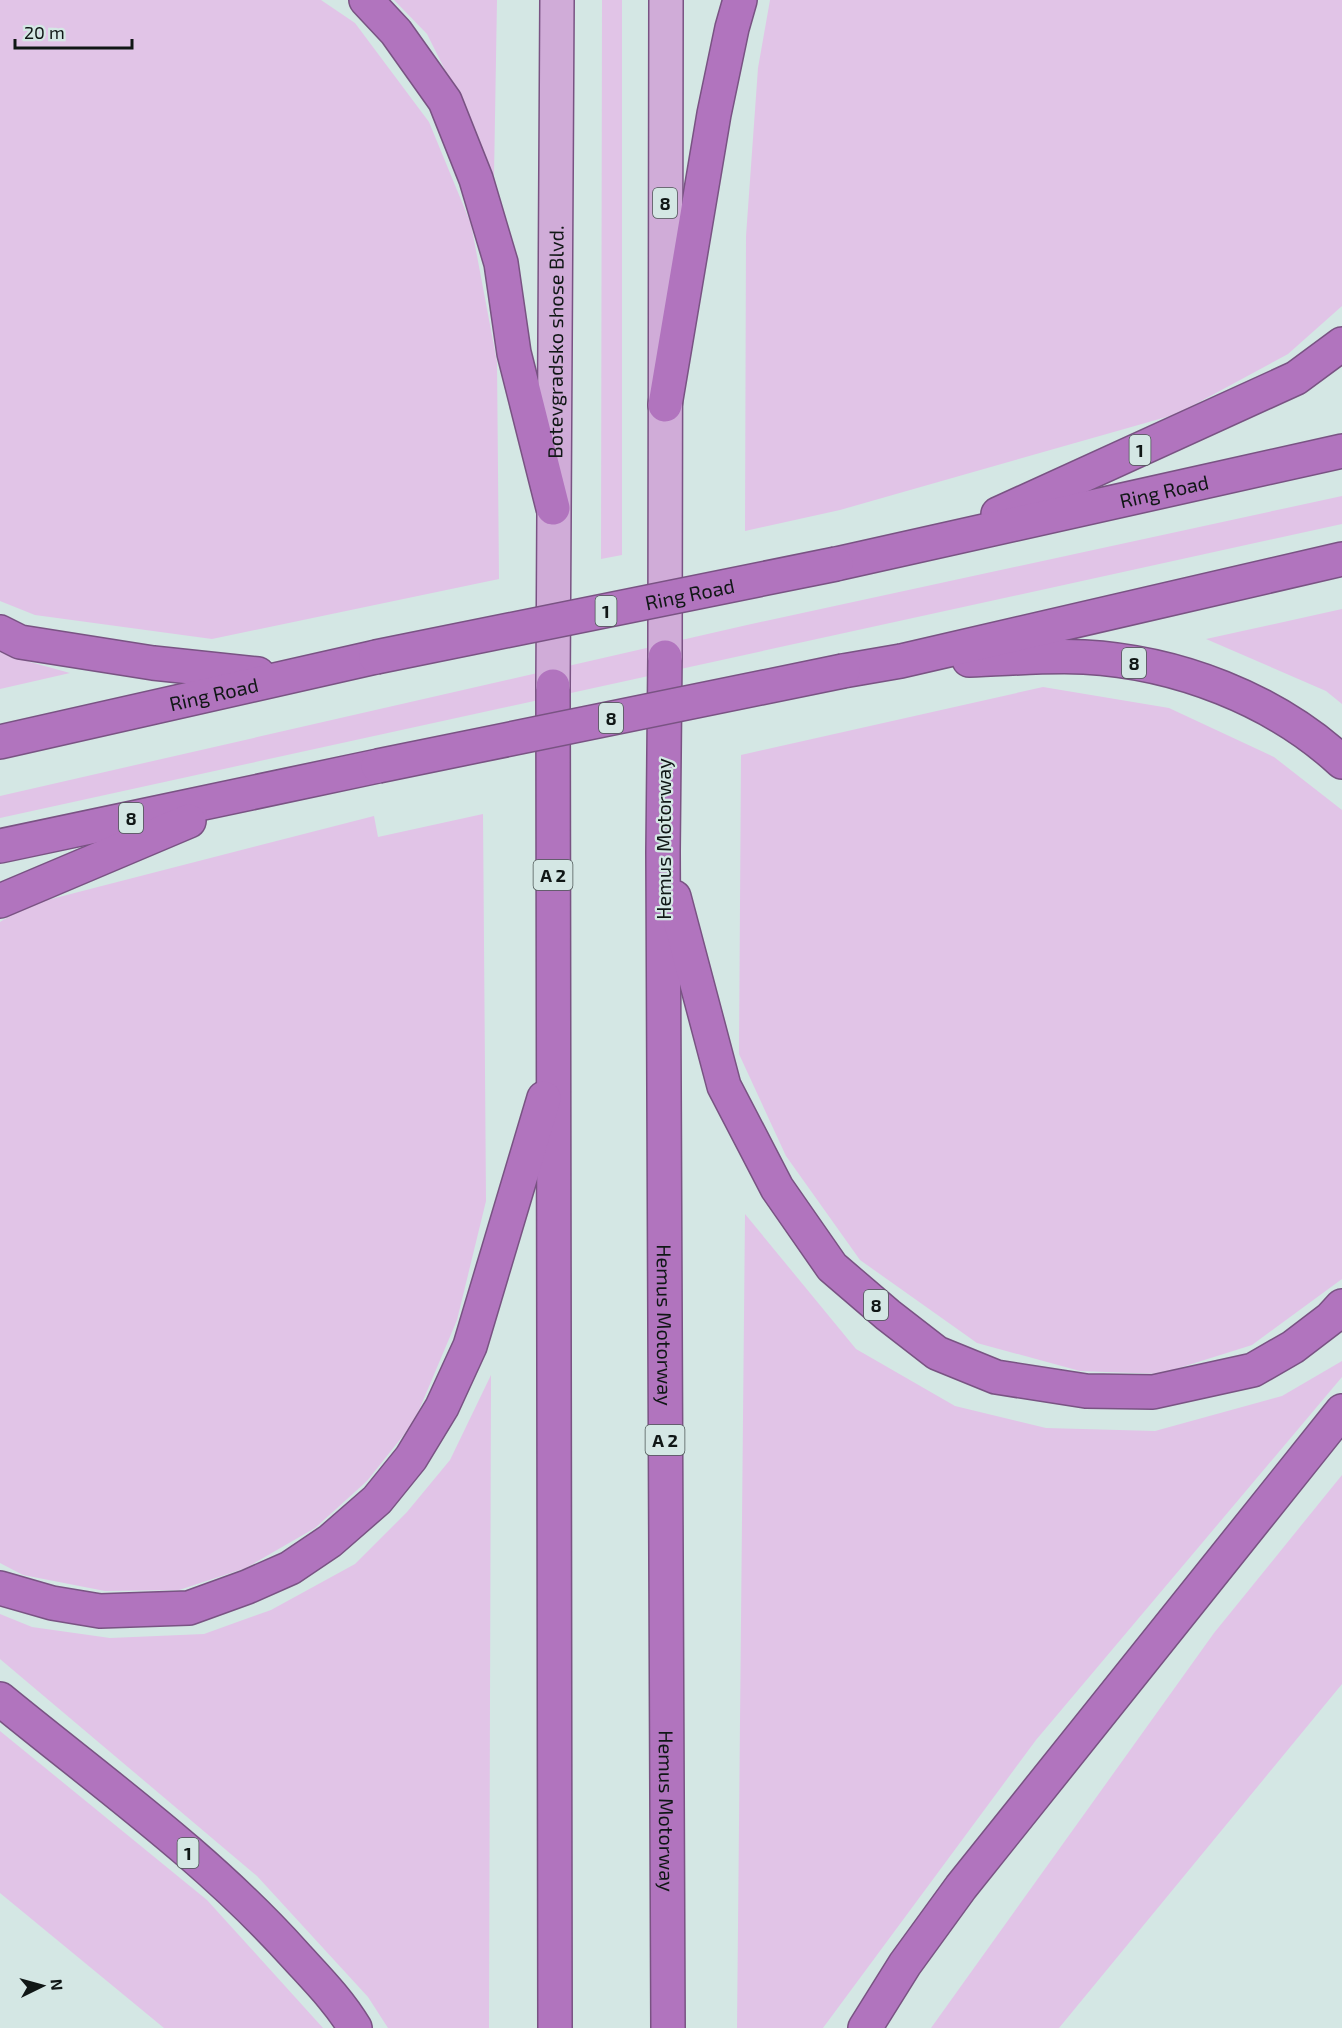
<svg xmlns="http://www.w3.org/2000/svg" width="1342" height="2028" font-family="'Exo 2',sans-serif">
	<rect width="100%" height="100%" fill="#d4e7e4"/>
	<path fill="#e1c4e7" d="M0,0H321L355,23L429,122L471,224L497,362L499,579L212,639L35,615L0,601Z
		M394,0H497L494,176L463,106L427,34Z
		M602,0H622V555L601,559Z
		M770,0H1342V306L1288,354L1177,414L840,510L745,531L746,236L758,68Z
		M1342,496V524L0,818V796L747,625Z
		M1342,609V704L1326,691L1206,639Z
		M0,650L30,662L70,673L0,689Z
		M1043,687L1169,708L1274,757L1342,810V1279L1252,1345L1160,1374L1080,1371L977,1343L860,1260L786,1156L739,1054L741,755Z
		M483,814L486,1201L457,1320L414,1422L367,1481L315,1528L246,1568L179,1590L105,1591L23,1575L0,1563V922L28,905L374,816L378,837Z
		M745,1214L856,1349L955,1406L1046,1428L1155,1431L1282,1396L1342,1361V1377L1036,1740L823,2028H737Z
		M491,1375L489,2028H388L368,1997L257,1876L0,1659V1614L32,1627L110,1638L204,1634L271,1610L355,1564L407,1512L450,1460Z
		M1342,1475V1684L1059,2028H931L1214,1633Z
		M0,1731L207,1900L323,2028H164L0,1893Z"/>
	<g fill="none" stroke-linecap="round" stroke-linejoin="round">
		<g stroke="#795383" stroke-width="36">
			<g id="primary">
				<path d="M665,657L666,0"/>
				<path id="s1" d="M553,686L557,0"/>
			</g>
		</g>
		<g stroke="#795383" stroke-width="36">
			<g id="highway">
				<path d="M366,0L396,32L445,101L476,179L501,263L514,353L553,508"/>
				<path d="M665,405L714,114L732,28L740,0"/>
				<path d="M998,514L1296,378L1342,344"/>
				<path id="s2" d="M836,564L1342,451"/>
				<path d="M0,632L20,642L153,663L258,674"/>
				<path id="s3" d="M665,657L663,852L668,2028"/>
				<path d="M969,660C1007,659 1046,655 1084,657C1177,662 1274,699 1342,762"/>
				<path d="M843,671L901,661L1342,559"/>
				<path d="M553,686L555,2028"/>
				<path id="s4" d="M0,742L376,657"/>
				<path d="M0,846L378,766"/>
				<path d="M674,897L724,1086L777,1188L832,1267L888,1315L937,1353L996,1377L1086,1391L1153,1392L1253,1370L1293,1347L1331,1318L1342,1306"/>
				<path d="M0,901L189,821"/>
				<path d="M0,1588L52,1603L100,1611L189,1608L247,1587L290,1568L330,1541L377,1500L411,1458L442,1407L470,1346L544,1098"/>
				<path d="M0,1699C100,1781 208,1858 295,1955C316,1978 339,2001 355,2028"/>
				<path d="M865,2028L905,1964L961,1887L1342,1411"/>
			</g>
		</g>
		<use href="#primary" stroke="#d0acd8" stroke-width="33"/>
		<use href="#highway" stroke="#b174be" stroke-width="33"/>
		<g stroke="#795383" stroke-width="36" stroke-linecap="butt">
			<g id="highway-bridge">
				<path id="s5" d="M376,657L836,564"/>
				<path d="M378,766L843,671"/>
			</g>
		</g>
		<use href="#highway-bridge" stroke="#b174be" stroke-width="33"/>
	</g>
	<g text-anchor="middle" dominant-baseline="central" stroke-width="4.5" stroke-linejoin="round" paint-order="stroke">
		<g fill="#d4e7e4" stroke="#4b5554" stroke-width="1.5">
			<rect x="653" y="188" width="24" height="30" rx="4.5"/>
			<rect x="1129.5" y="435" width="21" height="30" rx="4.5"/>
			<rect x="595.5" y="596" width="21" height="30" rx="4.5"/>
			<rect x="1122" y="648" width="24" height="30" rx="4.5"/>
			<rect x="599" y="703" width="24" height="30" rx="4.5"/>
			<rect x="119" y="803" width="24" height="30" rx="4.5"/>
			<rect x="533.5" y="860" width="39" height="30" rx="4.5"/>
			<rect x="864" y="1290" width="24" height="30" rx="4.5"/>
			<rect x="645.5" y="1425" width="39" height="30" rx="4.5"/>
			<rect x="177.5" y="1838" width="21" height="30" rx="4.5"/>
		</g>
		<g font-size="18" font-weight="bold" fill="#101716">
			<text x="665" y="203">8</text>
			<text x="1140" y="450">1</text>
			<text x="606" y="611">1</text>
			<text x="1134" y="663">8</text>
			<text x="611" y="718">8</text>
			<text x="131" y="818">8</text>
			<text x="553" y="875">A 2</text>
			<text x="876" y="1305">8</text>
			<text x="665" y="1440">A 2</text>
			<text x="188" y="1853">1</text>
		</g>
		<g font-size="20" fill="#101716" stroke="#d4e7e4">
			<text stroke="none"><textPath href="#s1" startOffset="344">Botevgradsko shose Blvd.</textPath></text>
			<text stroke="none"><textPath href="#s2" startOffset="336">Ring Road</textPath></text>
			<text stroke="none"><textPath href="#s5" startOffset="320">Ring Road</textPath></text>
			<text stroke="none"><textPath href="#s4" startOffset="219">Ring Road</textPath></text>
			<text transform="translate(663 839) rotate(-90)">Hemus Motorway</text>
			<text stroke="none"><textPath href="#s3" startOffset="668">Hemus Motorway</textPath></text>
			<text stroke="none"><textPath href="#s3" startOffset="1154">Hemus Motorway</textPath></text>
		</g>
	</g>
	<g transform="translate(42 1986) rotate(85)" stroke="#d4e7e4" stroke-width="4.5" paint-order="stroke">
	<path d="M0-4.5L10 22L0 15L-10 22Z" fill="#101716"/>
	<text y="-9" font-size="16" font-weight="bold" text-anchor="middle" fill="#101716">N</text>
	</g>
	<path d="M15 39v9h117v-9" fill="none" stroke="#101716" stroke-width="3"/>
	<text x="24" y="39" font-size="18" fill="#101716" stroke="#d4e7e4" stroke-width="4.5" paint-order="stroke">20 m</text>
</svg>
